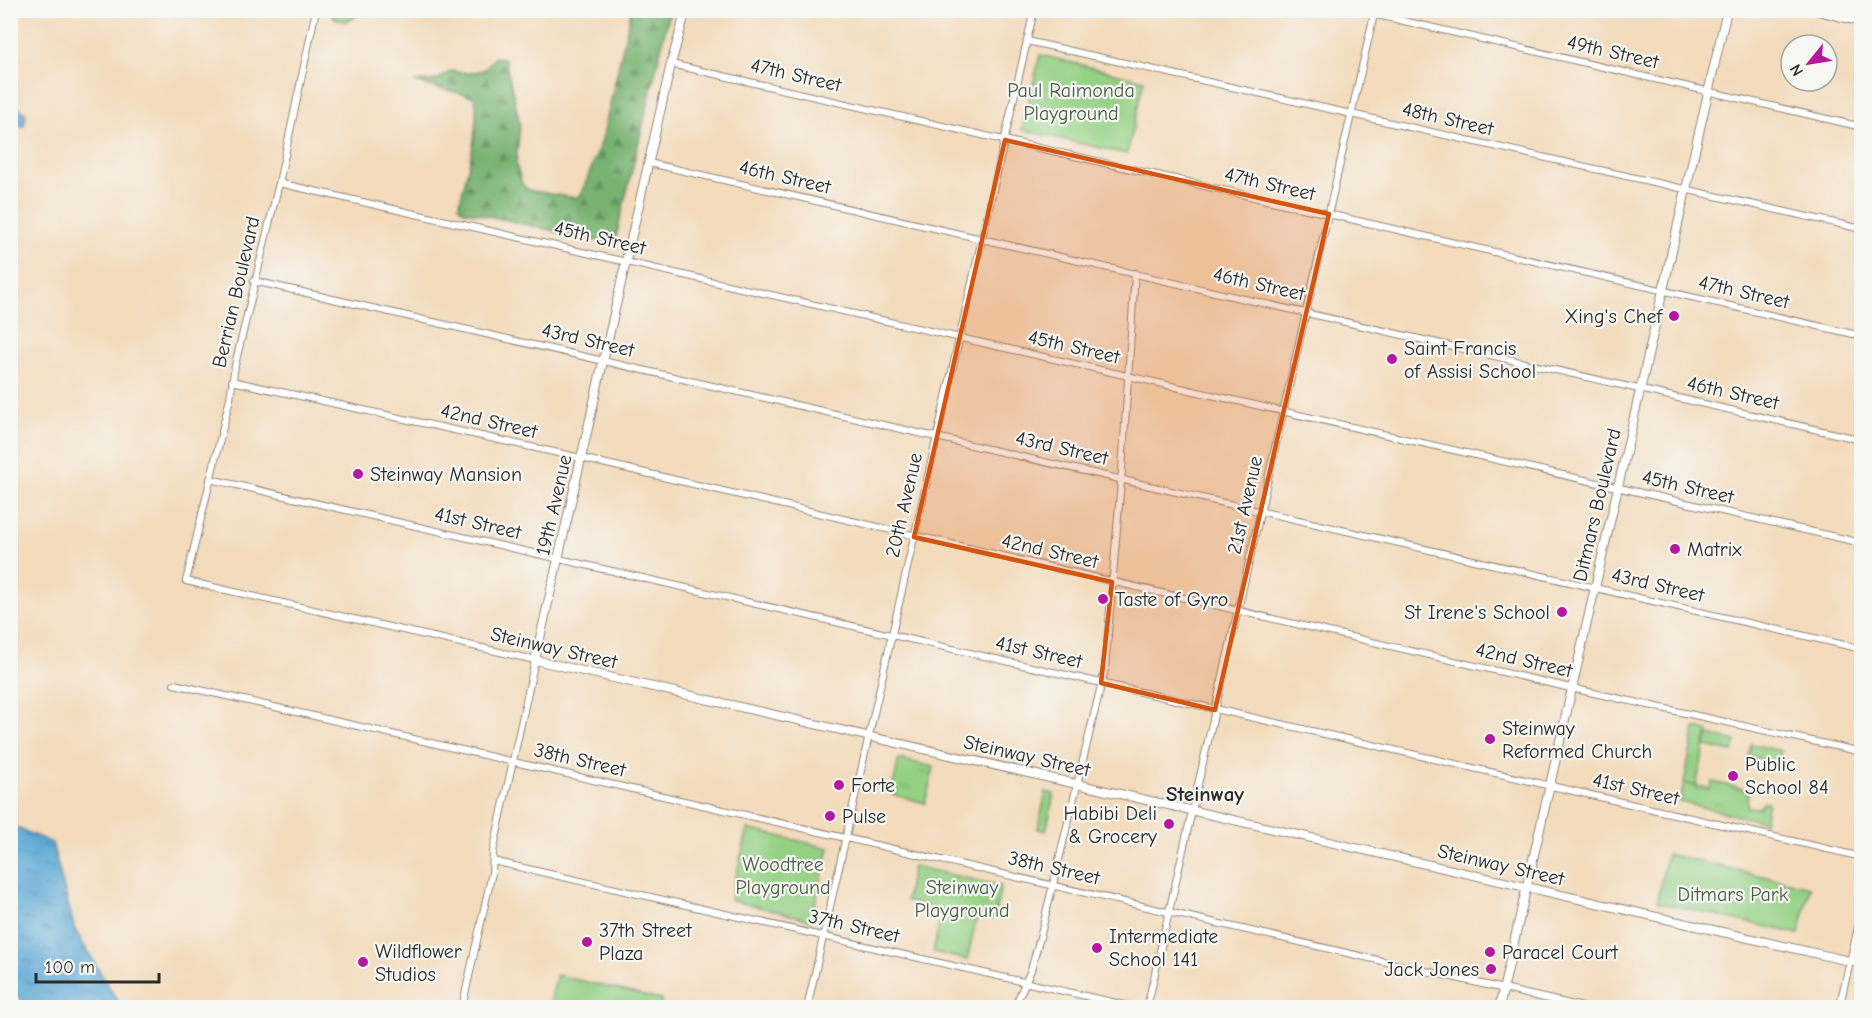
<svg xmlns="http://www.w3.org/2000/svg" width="1872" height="1018" font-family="'Comic Neue',sans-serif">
	<defs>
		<pattern id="grass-tufts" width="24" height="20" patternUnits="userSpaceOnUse" patternTransform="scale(1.5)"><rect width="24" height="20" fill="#95d185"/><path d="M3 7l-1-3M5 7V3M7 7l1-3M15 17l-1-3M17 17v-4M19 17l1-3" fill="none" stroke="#7aaa6d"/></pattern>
		<pattern id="forest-firs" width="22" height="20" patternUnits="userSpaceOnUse" patternTransform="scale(1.5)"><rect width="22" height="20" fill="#78b372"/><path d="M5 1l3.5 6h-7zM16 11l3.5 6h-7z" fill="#63925e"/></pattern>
		<pattern id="wetland-marsh" width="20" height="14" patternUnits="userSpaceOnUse" patternTransform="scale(1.5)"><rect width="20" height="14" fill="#95d185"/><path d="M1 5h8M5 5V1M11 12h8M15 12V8" fill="none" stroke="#7aaa6d"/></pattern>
		<pattern id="water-ripples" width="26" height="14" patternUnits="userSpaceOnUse" patternTransform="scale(1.5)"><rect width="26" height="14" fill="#5da8d5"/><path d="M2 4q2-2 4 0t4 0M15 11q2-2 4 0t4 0" fill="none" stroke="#4d89ad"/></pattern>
	</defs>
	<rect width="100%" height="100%" fill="#f6f6f2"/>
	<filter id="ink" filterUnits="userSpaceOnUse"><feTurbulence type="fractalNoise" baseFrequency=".0167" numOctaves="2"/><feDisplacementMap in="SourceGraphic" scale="12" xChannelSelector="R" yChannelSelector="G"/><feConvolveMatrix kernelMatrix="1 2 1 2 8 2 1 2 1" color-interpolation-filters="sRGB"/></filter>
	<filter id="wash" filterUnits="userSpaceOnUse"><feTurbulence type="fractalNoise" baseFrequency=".008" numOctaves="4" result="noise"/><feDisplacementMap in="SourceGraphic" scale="24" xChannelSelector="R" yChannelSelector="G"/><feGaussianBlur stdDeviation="1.35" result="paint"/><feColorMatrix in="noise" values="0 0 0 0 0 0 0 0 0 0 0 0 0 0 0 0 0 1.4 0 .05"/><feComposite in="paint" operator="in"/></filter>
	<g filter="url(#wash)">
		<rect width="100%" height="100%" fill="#f3dbbc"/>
		<path fill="url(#grass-tufts)" stroke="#607e58" stroke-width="1.5" d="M899,759L934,767L925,803L891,794Z
			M1712,782L1748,790L1747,807L1759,808L1764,802H1768L1764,822L1680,802L1684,783L1710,789Z
			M1046,792L1054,794L1046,831L1038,829Z"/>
		<path fill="url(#forest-firs)" stroke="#526f4e" stroke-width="1.5" d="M631,11H670L615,241L611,244L462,210L459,206C467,171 480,132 475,97L414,82L437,80L451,71L469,73L484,70L495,57L505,59L520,124L516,164L522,184L528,190L576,198L581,195L602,140Z"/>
		<path fill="url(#wetland-marsh)" stroke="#607e58" stroke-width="1.5" d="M333,11V10L363,11C351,20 346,26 332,16Z"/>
		<path fill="#95d185" stroke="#607e58" stroke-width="1.5" d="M1040,55L1144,80L1127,154L1022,130Z
			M1695,728L1708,731L1696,786L1684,783Z
			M1708,735L1736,741L1733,752L1706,746Z
			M1751,744L1781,751L1778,763L1749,756Z
			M748,829L829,848L811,920L730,900Z
			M1667,854L1810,887L1799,934L1657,902Z
			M913,866L1001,886L994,919L977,916L967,960L933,952L942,910L906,901Z
			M557,975L662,1000L660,1007H549Z"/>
		<path fill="url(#water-ripples)" stroke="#446a80" stroke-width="1.5" d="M10,100L26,114L24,126H11Z
			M11,825L52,843L75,930L121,1007H25L11,985Z"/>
	</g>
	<g filter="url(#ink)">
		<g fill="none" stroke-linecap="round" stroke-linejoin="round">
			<g stroke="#8f8374" stroke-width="8">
				<path id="minor" d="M316,10L279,183L235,365L230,398L186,581L535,660L493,852L492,873L462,1008
					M1356,10L1862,127
					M1811,10L1862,23
					M1027,41L1862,229
					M671,64L1862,336
					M649,163L1862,440
					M279,183L1862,543
					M254,281L1862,649
					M232,381L581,458L1562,686L1862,752
					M210,479L1862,857
					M174,684L1587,1008
					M493,861L1138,1008
					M807,1008L1034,10
					M1014,1008L1031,970L1042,930L1105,669L1122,470L1135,273
					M1147,1008L1375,10
					M1839,1008L1862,911"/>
			</g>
			<g stroke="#8f8374" stroke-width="10">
				<path id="tertiary" d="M686,10L671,64L535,660L1862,964
					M1499,1008L1727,10"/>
			</g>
			<use href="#minor" stroke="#fff" stroke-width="6"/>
			<use href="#tertiary" stroke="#fff" stroke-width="8"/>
		</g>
	</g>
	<path fill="#d5540f" fill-opacity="0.2" stroke="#d5540f" stroke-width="4.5" stroke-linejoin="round" d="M1005,140L1329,214L1215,710L1101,683L1112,582L914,537Z"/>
	<g fill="#b5179e" stroke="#f6f6f2" stroke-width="2">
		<circle cx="1674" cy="316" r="6"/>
		<circle cx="1392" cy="359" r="6"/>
		<circle cx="358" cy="474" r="6"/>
		<circle cx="1675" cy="549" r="6"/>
		<circle cx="1103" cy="599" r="6"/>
		<circle cx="1562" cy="612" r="6"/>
		<circle cx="1490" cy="739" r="6"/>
		<circle cx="1733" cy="776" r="6"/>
		<circle cx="839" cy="785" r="6"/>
		<circle cx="830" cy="816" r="6"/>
		<circle cx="1169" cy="824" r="6"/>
		<circle cx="587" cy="942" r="6"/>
		<circle cx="1097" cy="948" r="6"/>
		<circle cx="1490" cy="952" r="6"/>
		<circle cx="363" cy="962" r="6"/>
		<circle cx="1491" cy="969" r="6"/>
	</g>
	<g text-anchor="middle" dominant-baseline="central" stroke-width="4.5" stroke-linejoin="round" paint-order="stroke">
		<g font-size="20" fill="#2b2b2b" stroke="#f6f6f2">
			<text transform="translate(1613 52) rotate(13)">49th Street</text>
			<text transform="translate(796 75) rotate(13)">47th Street</text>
			<text transform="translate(1448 119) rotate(13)">48th Street</text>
			<text transform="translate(785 177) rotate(13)">46th Street</text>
			<text transform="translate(1270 184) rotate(13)">47th Street</text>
			<text transform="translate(600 238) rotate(13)">45th Street</text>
			<text transform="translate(1259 284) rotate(13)">46th Street</text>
			<text transform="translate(236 292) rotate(-77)">Berrian Boulevard</text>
			<text transform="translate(1744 292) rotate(13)">47th Street</text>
			<text transform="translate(588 340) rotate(13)">43rd Street</text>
			<text transform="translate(1074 347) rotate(13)">45th Street</text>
			<text transform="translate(1733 393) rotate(13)">46th Street</text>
			<text transform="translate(489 421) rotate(13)">42nd Street</text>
			<text transform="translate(1062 448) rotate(13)">43rd Street</text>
			<text transform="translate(1688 487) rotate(13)">45th Street</text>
			<text transform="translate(554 505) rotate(-77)">19th Avenue</text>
			<text transform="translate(904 505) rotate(-77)">20th Avenue</text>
			<text transform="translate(1245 505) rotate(-77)">21st Avenue</text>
			<text transform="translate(1597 505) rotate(-77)">Ditmars Boulevard</text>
			<text transform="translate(478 523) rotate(13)">41st Street</text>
			<text transform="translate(1050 551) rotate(13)">42nd Street</text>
			<text transform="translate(1658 585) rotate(13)">43rd Street</text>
			<text transform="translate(554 648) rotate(13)">Steinway Street</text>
			<text transform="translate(1039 652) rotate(13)">41st Street</text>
			<text transform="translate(1524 660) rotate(13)">42nd Street</text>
			<text transform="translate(1027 756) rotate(13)">Steinway Street</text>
			<text transform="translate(580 760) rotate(13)">38th Street</text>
			<text transform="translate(1636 789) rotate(13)">41st Street</text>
			<text transform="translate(1501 865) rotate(13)">Steinway Street</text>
			<text transform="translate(1054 868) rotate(13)">38th Street</text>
			<text transform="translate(854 926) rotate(13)">37th Street</text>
		</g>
		<g font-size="20" fill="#4b5d46" stroke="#f6f6f2">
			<text x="1071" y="90">Paul Raimonda<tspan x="1071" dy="23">Playground</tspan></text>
			<text x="783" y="864">Woodtree<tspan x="783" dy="23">Playground</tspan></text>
			<text x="962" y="887">Steinway<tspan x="962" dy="23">Playground</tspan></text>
			<text x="1733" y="894">Ditmars Park</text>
		</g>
		<g font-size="20" fill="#2b2b2b" stroke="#f6f6f2" text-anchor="start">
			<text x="1662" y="316" text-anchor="end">Xing's Chef</text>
			<text x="1404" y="348">Saint Francis<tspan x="1404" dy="23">of Assisi School</tspan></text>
			<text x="370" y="474">Steinway Mansion</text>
			<text x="1687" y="549">Matrix</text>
			<text x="1115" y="599">Taste of Gyro</text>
			<text x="1550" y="612" text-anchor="end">St Irene's School</text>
			<text x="1502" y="728">Steinway<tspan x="1502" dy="23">Reformed Church</tspan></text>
			<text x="1745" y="764">Public<tspan x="1745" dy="23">School 84</tspan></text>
			<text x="851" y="785">Forte</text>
			<text x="1157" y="813" text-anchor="end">Habibi Deli<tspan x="1157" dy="23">&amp; Grocery</tspan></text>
			<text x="842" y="816">Pulse</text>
			<text x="599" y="930">37th Street<tspan x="599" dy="23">Plaza</tspan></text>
			<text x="1109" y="936">Intermediate<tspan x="1109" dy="23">School 141</tspan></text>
			<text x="375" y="951">Wildflower<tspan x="375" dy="23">Studios</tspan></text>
			<text x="1502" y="952">Paracel Court</text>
			<text x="1479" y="969" text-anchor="end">Jack Jones</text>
		</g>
		<g font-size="21" font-weight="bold" fill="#2b2b2b" stroke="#f6f6f2">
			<text x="1205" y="794">Steinway</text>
		</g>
	</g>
	<rect width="1872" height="1018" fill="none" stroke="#f6f6f2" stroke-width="36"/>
	<g transform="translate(1809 63) rotate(240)"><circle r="28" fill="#f6f6f2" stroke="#a5a5a2" stroke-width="1.5"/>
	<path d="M0-4.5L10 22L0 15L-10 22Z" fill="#b5179e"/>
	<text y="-9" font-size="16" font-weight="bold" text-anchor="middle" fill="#2b2b2b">N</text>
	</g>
	<path d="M36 973v9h123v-9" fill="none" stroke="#2b2b2b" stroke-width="3"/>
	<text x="45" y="973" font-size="18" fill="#2b2b2b" stroke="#f6f6f2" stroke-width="4.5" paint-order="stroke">100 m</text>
</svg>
